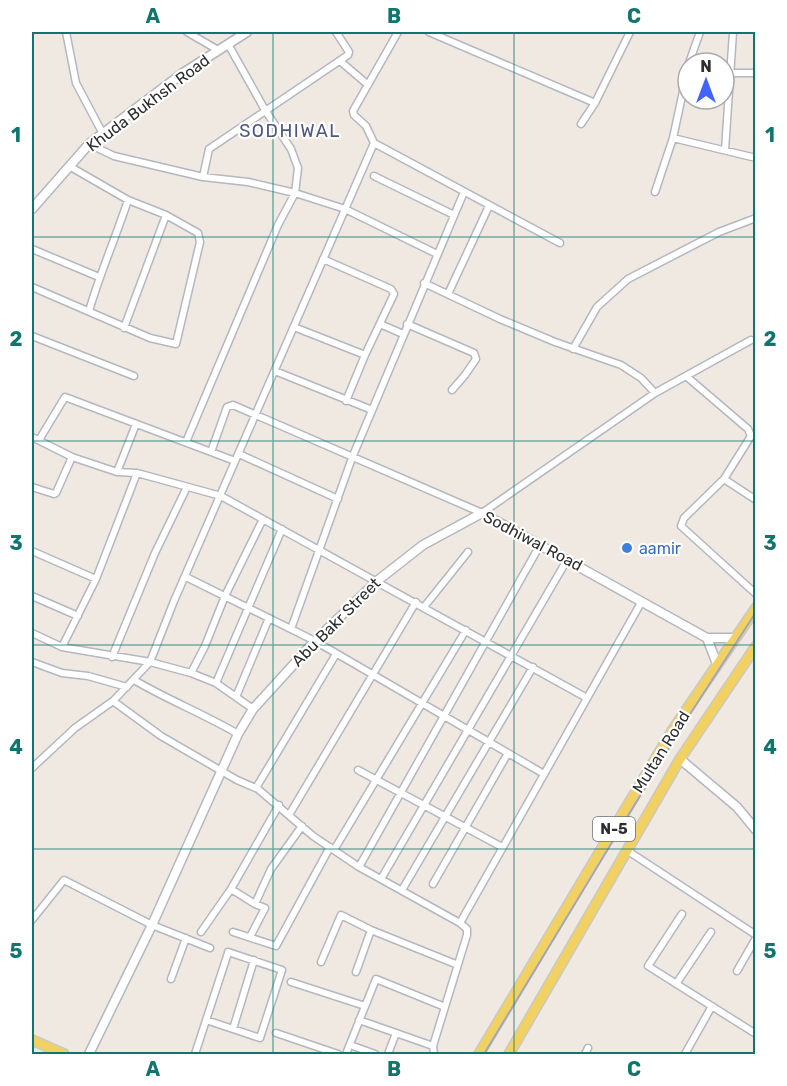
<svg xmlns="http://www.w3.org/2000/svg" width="787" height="1086" font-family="Rubik,sans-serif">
	<rect width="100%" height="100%" fill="#efe9e1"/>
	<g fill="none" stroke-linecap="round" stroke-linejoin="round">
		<g stroke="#b4b7c1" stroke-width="9">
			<path id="street" d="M66,32L76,83L103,134
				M187,32L218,50
				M398,32L353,111L354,115L366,126L374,143L560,243
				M429,32L595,103
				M340,61L367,84
				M689,63L700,32
				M729,73H756
				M581,124L595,103L630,32
				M673,138L756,158
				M89,144L114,156L203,177L248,182L295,193L345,209L437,254
				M725,150L733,32
				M374,176L454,215
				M203,177L209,149L348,55L349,52L336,32
				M655,192L673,138L688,68
				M32,249L99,277
				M323,259L391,289L394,294L365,355L346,401
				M424,283L500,319L555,342L621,365L641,378L655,393
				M32,287L150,338L176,344L200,242L198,233L166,215L128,200L69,166
				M448,294L489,206
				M89,311C100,273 116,237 128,200
				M380,324L403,334
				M407,324L474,353L476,359L465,375L452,390
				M294,327L365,355
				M124,328L166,215
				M32,336L134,376
				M573,349L597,307L628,279L719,232L756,218
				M275,371L372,410
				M686,376L748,429L751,436L724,479L756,500
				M32,437L72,457L117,472L137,473L221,496L587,698
				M39,440L65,397L235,461
				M186,442L278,225L295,193L298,168L291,149L265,110L228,44
				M211,452L227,407L233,405L482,513L655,393L751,340
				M239,454L338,499
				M117,472L136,424
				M724,479L684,518L681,526L756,594
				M32,487L54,494L56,493L72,457
				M32,551L96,579
				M186,577L315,641L544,774
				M32,596L78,616
				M424,607L468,552
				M291,629L352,458L464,192
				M32,633L62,647L150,662L191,673L216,683L253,709
				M62,647L96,579L137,473
				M112,657L155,553L187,487
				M32,662L62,673L88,676L127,687
				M191,673L205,646L225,596L263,519
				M134,680C168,700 204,714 238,734
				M216,683L282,529
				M236,697L269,618
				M113,701L161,736L237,780L258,789L313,836L359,867L460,923L467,929V935L433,1046L434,1054
				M32,768L75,728L113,701L150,662L174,601L374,143
				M358,770L502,847
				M256,788L336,654
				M279,805L231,889L255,904L271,869L302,826
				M289,815L416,602
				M334,850L466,630
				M628,851L756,935
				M359,867L540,545
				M381,879L567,560
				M433,884L508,753
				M402,890L533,667
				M682,914L648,966L756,1034
				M32,920L64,880L152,925L210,948
				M460,923L642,601
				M201,932L231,889
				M233,932L276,946L330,847
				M250,937L265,908L255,904
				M321,962L341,915L371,930L458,965
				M737,971L756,938
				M356,972L371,930
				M171,979L186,938
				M291,982L365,1006
				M676,984L711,932
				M359,1020L433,1046
				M233,1029L254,960
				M276,1033L338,1054
				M350,1045L375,1054
				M195,1054L228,953V952L282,970L260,1038L206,1020
				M346,1054L376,979L445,1007
				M388,1054L396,1033
				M585,1054L588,1048
				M685,1054L712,1006"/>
		</g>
		<g stroke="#b4b7c1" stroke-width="11">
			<path id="secondary" d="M32,209L89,144L183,73L247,32
				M707,638L717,664
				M680,759L737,807L756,830
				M89,1054L152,925L238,734L253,709L315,641L377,581L423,545L482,513L707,638H735"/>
		</g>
		<g stroke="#c9c9c9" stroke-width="12">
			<path id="primary" d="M32,1040L64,1054
				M479,1054L672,731L756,608
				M509,1054L680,759L756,646"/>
		</g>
		<use href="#street" stroke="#fff" stroke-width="6"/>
		<use href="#secondary" stroke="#fff" stroke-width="8"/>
		<use href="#primary" stroke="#f2d163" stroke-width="9"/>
		<path stroke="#a3a6b8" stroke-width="2" d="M484,1054L683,725L756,612"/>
	</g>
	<path fill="none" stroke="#0f766e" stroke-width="1.5" stroke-opacity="0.55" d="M273,32V1054M514,32V1054M32,237H756M32,441H756M32,645H756M32,849H756"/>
	<circle fill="#3f7fe0" stroke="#fff" stroke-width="2" cx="627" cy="548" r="6"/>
	<g text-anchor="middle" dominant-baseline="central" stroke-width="4.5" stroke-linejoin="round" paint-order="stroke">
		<rect fill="#fff" stroke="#6d6d6d" stroke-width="1.5" x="593" y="817" width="42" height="24" rx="4.5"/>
		<g font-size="15" font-weight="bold" fill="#2e2e2e">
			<text x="614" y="829">N-5</text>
		</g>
		<g font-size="16" fill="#2e2e2e" stroke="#fff">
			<text transform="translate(148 103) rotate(-37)">Khuda Bukhsh Road</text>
			<text transform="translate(533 541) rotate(28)">Sodhiwal Road</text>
			<text transform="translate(336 622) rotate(-45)">Abu Bakr Street</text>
			<text transform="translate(661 752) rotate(-58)">Multan Road</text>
		</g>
		<g font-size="16" fill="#366cbe" stroke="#fff" text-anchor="start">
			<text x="639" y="548">aamir</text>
		</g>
		<g font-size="18" letter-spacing="1.5" fill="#4d5680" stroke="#fff">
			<text x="290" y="131">SODHIWAL</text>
		</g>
	</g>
	<rect width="787" height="1086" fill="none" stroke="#ffffff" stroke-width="66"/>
	<g transform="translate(706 81)"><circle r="28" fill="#ffffff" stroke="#ababab" stroke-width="1.5"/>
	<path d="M0-4.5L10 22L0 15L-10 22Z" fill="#4264fb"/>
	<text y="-9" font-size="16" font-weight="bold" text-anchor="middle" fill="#2e2e2e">N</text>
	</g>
	<rect x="33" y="33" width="721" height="1020" fill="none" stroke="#0f766e" stroke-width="2"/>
	<g font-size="20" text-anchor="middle" font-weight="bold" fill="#0f766e">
		<text x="153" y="23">A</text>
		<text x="394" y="23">B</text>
		<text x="634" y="23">C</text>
		<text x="16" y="142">1</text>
		<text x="770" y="142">1</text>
		<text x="16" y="346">2</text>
		<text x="770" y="346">2</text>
		<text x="16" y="550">3</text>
		<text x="770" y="550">3</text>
		<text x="16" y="754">4</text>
		<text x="770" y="754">4</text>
		<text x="16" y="958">5</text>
		<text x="770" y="958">5</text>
		<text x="153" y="1076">A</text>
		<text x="394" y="1076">B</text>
		<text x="634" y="1076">C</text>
	</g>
</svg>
